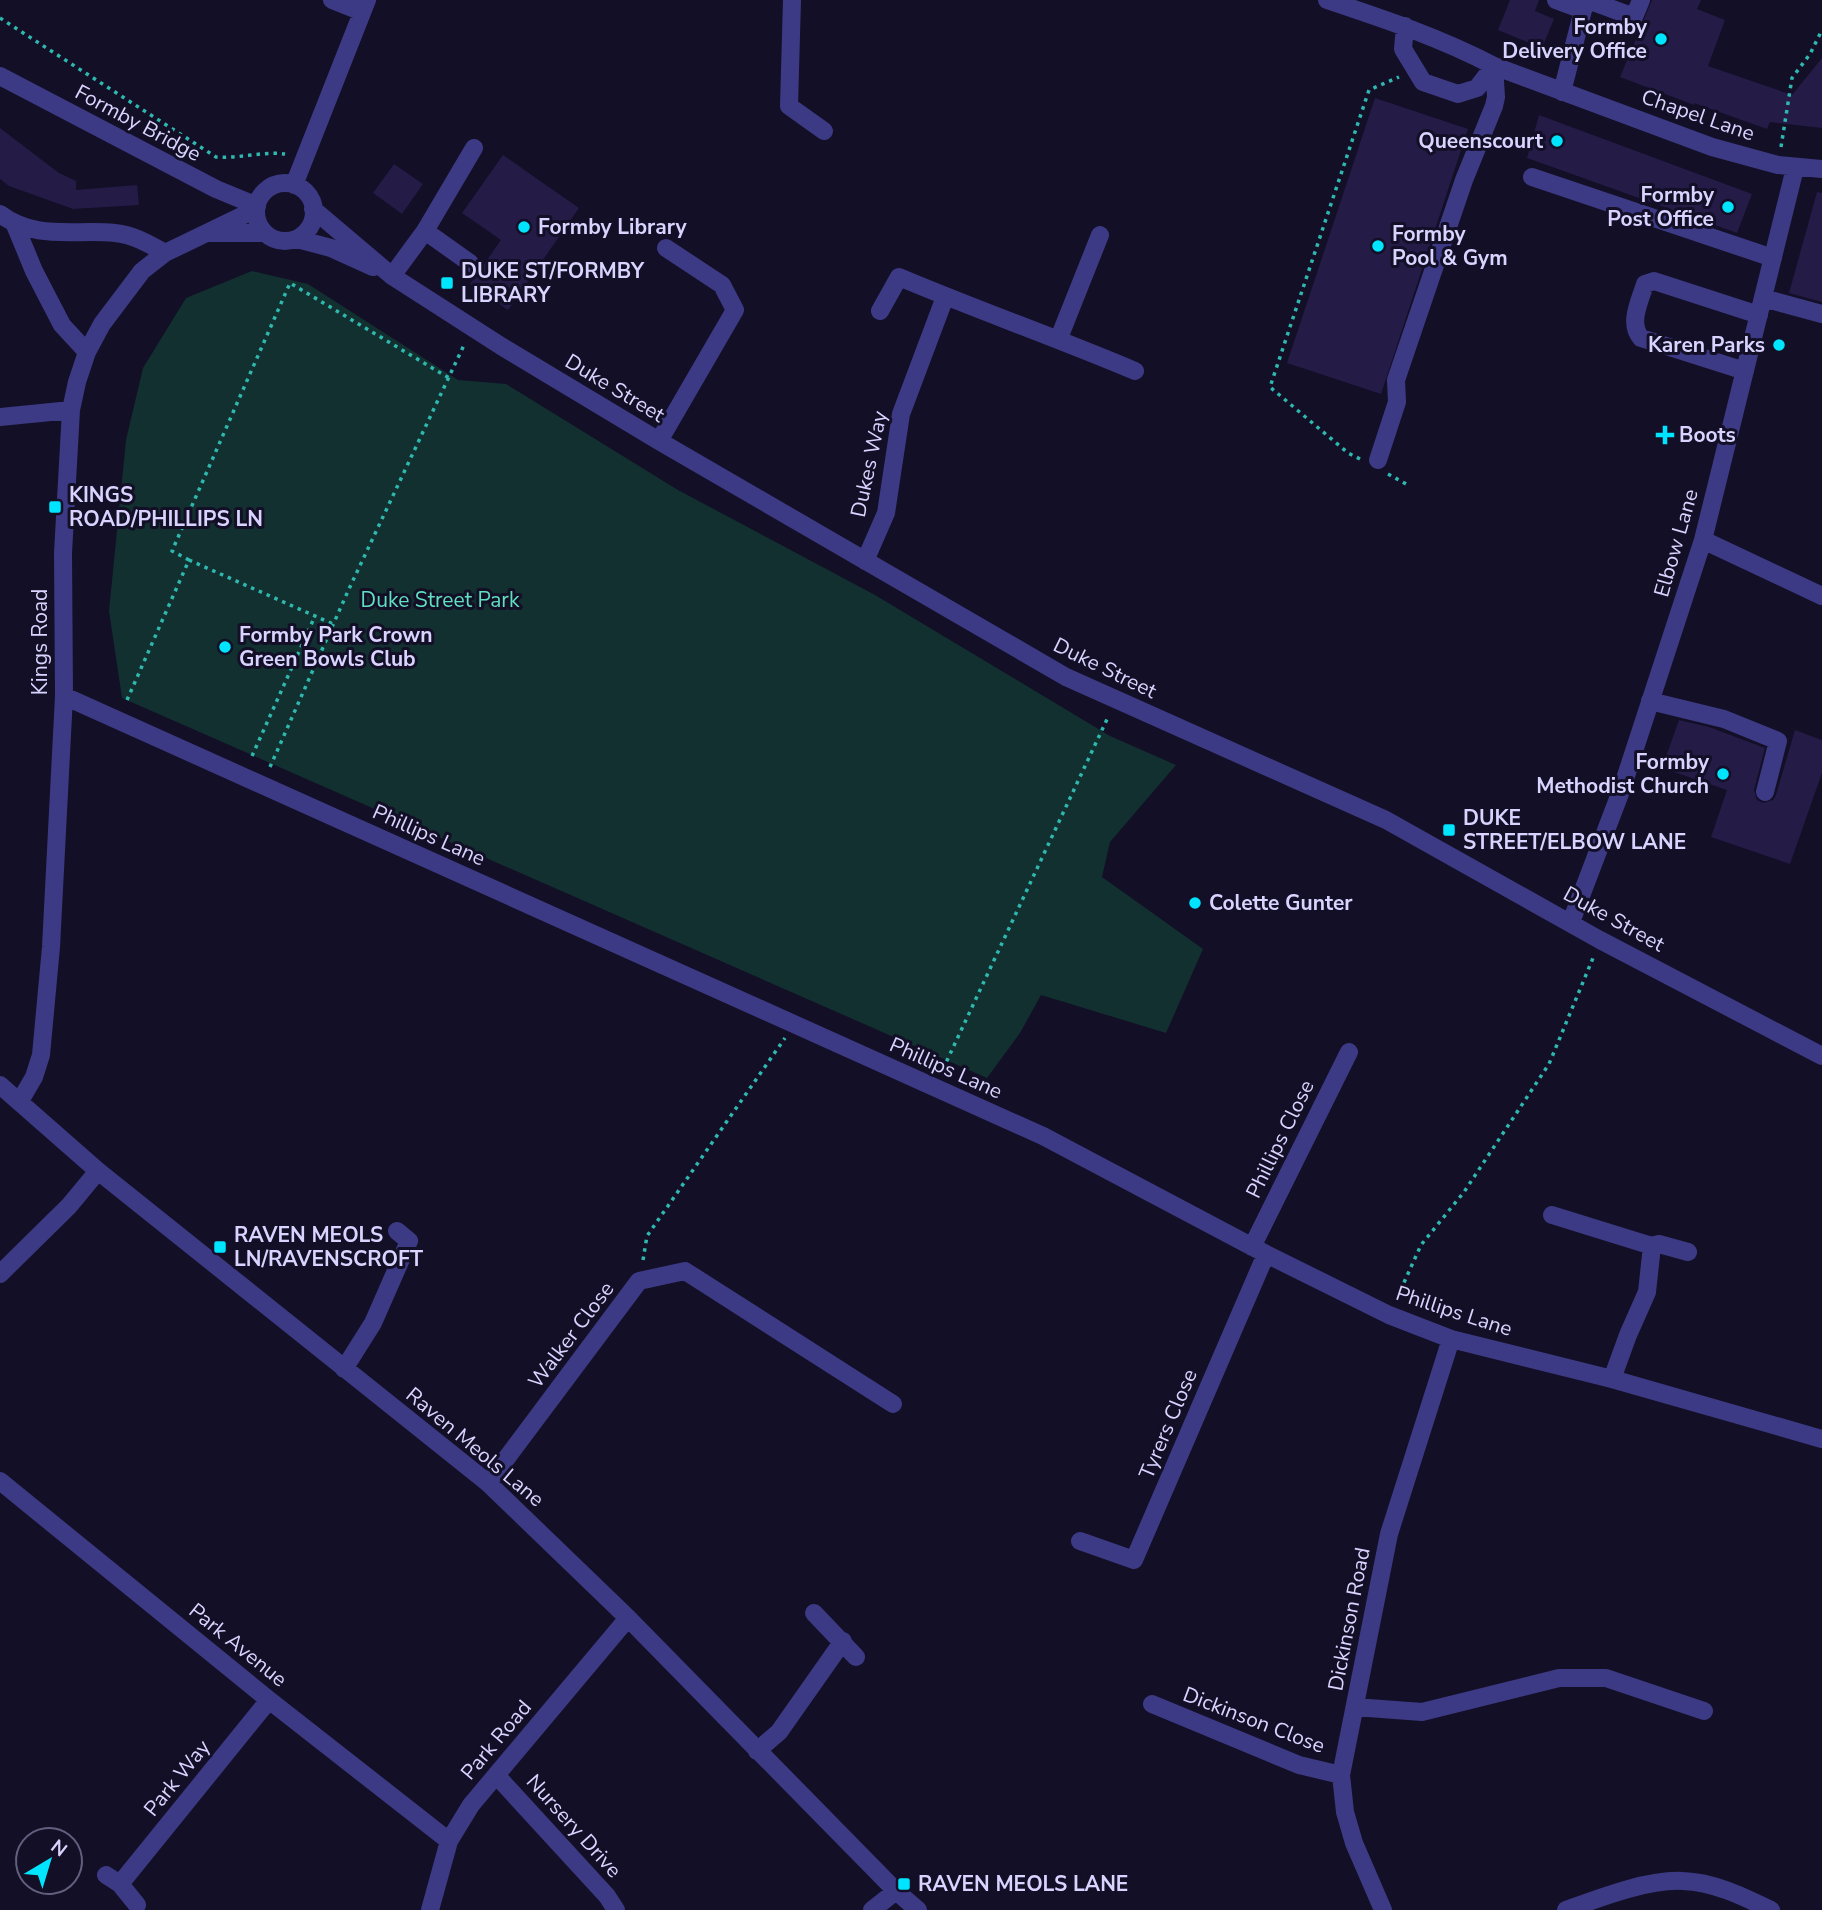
<svg xmlns="http://www.w3.org/2000/svg" width="1822" height="1910" font-family="'Nunito Sans',sans-serif">
	<rect width="100%" height="100%" fill="#130f26"/>
	<path fill="#12302f" d="M252,271L308,284L458,380L506,384L678,490L875,595L1110,736L1176,765L1110,842L1102,877L1203,949L1166,1033L1041,995L1020,1033L987,1078L122,698L109,611L126,440L143,368L186,298Z"/>
	<path fill="#241b47" d="M1510,0H1539L1535,11L1554,19L1542,48L1498,30Z
		M1652,0H1701L1697,9L1725,20L1708,66L1792,95L1822,58V128L1770,122L1767,129L1694,103V105L1620,77Z
		M1375,98L1468,129L1381,394L1287,363Z
		M1539,115L1752,194L1737,233L1527,158Z
		M0,128L59,173L76,181V190L137,185L139,205L73,209L9,186L0,179Z
		M503,155L579,208L508,310L470,284L501,240L462,213Z
		M394,164L423,184L402,214L373,193Z
		M1817,192L1822,193V302L1789,293Z
		M1679,720L1709,727L1765,748L1754,790L1757,800L1763,803L1773,800L1776,795L1795,730L1822,740V773L1790,864L1711,837L1727,790L1662,768Z"/>
	<g fill="none" stroke-linecap="round" stroke-linejoin="round">
		<path stroke="#2fb8b0" stroke-width="3.5" stroke-dasharray="3.5 5" stroke-linecap="butt" d="M0,18L216,157C239,159 262,151 285,154
			M1781,147L1792,78L1810,54L1822,30
			M1360,459L1348,453L1270,387L1369,90L1399,77
			M1388,474L1408,485
			M189,560L172,551L290,283L449,378
			M127,700L189,560L333,624
			M252,756L315,616
			M270,767L348,591L464,345
			M943,1069L1109,715
			M643,1260L647,1236L785,1038
			M1397,1298L1421,1245L1464,1192L1549,1064L1593,958"/>
		<path stroke="#3d3a85" stroke-width="18" d="M332,0L362,12
			M792,0L789,106L824,131
			M1327,0C1384,19 1441,38 1494,66L1712,147L1778,165L1822,169
			M1556,0L1583,10
			M1588,0L1634,17L1641,0
			M1405,26L1403,49L1423,82L1458,94L1477,88L1494,66
			M0,76L216,189L257,206
			M1562,92L1583,10L1588,0
			M1532,177L1773,258
			M256 212a29 29 0 1 1 58 0a29 29 0 1 1-58 0Z
			M294,185L367,0
			M313,209L392,276L501,346L659,441L1066,677L1386,820L1600,940L1822,1056
			M0,214C36,241 74,229 115,233C134,235 149,244 165,253
			M15,225L34,271L62,325L87,352
			M425,231L470,263
			M209,233H264
			M297,239L331,248L373,267
			M392,276L425,231L474,148
			M1763,298L1822,314
			M880,311L899,277C977,310 1057,338 1135,371
			M1059,338L1100,235
			M1745,371L1641,338C1628,323 1640,301 1645,284L1654,281L1759,315
			M0,417L71,410
			M659,441L735,310L722,285L666,248
			M1378,460L1397,402L1396,380L1464,180L1494,106L1496,97L1494,66
			M1703,540L1822,596
			M865,561L886,513L901,414L945,297
			M64,696L1043,1136L1266,1254L1389,1315L1451,1339L1612,1379L1822,1439
			M1650,701L1724,719L1778,741L1765,792
			M1571,922L1621,791L1703,540L1795,168
			M0,1085L98,1171L488,1483L628,1618L896,1891L918,1910
			M20,1101L34,1077L41,1055L51,947L64,696L63,553L71,410L77,382L87,352L102,324L142,271L165,253L256,209
			M1552,1215L1652,1246L1659,1244L1688,1252
			M1252,1247L1349,1052
			M0,1274L69,1206L98,1171
			M344,1369L373,1323L409,1241L397,1231
			M1612,1379L1628,1335L1647,1292L1652,1246
			M0,1481L269,1700L449,1841
			M488,1483L639,1281L685,1271L893,1404
			M1080,1541L1134,1560L1266,1254
			M814,1613L856,1657
			M1152,1704L1299,1765L1341,1775
			M1355,1707L1422,1712L1559,1678H1606L1704,1711
			M757,1751L779,1732L843,1641
			M496,1775L607,1896L616,1910
			M106,1875L120,1884L137,1905
			M120,1884L269,1700
			M430,1910L449,1841L471,1805L628,1618
			M872,1910L896,1891
			M1383,1910L1354,1843L1345,1812L1341,1775L1389,1534L1451,1339
			M1566,1910C1599,1898 1648,1879 1683,1881C1714,1882 1744,1897 1771,1910"/>
	</g>
	<g fill="#00e5ff" stroke="#130f26" stroke-width="2.5">
		<circle cx="1661" cy="39" r="7"/>
		<circle cx="1557" cy="141" r="7"/>
		<circle cx="1728" cy="207" r="7"/>
		<circle cx="524" cy="227" r="7"/>
		<circle cx="1378" cy="246" r="7"/>
		<rect x="440" y="276" width="14" height="14" rx="3.5"/>
		<circle cx="1779" cy="345" r="7"/>
		<path d="M1661.5 424.5h7v7h7v7h-7v7h-7v-7h-7v-7h7z"/>
		<rect x="48" y="500" width="14" height="14" rx="3.5"/>
		<circle cx="225" cy="647" r="7"/>
		<circle cx="1723" cy="774" r="7"/>
		<rect x="1442" y="823" width="14" height="14" rx="3.5"/>
		<circle cx="1195" cy="903" r="7"/>
		<rect x="213" y="1240" width="14" height="14" rx="3.5"/>
		<rect x="897" y="1877" width="14" height="14" rx="3.5"/>
	</g>
	<g text-anchor="middle" dominant-baseline="central" stroke-width="6" stroke-linejoin="round" paint-order="stroke">
		<g font-size="21" font-weight="bold" fill="#d9d4ff" stroke="#130f26" text-anchor="start">
			<text x="1647" y="27" text-anchor="end">Formby<tspan x="1647" dy="24">Delivery Office</tspan></text>
			<text x="1543" y="141" text-anchor="end">Queenscourt</text>
			<text x="1714" y="195" text-anchor="end">Formby<tspan x="1714" dy="24">Post Office</tspan></text>
			<text x="538" y="227">Formby Library</text>
			<text x="1392" y="234">Formby<tspan x="1392" dy="24">Pool &amp; Gym</tspan></text>
			<text x="461" y="271">DUKE ST/FORMBY<tspan x="461" dy="24">LIBRARY</tspan></text>
			<text x="1765" y="345" text-anchor="end">Karen Parks</text>
			<text x="1679" y="435">Boots</text>
			<text x="69" y="495">KINGS<tspan x="69" dy="24">ROAD/PHILLIPS LN</tspan></text>
			<text x="239" y="635">Formby Park Crown<tspan x="239" dy="24">Green Bowls Club</tspan></text>
			<text x="1709" y="762" text-anchor="end">Formby<tspan x="1709" dy="24">Methodist Church</tspan></text>
			<text x="1463" y="818">DUKE<tspan x="1463" dy="24">STREET/ELBOW LANE</tspan></text>
			<text x="1209" y="903">Colette Gunter</text>
			<text x="234" y="1235">RAVEN MEOLS<tspan x="234" dy="24">LN/RAVENSCROFT</tspan></text>
			<text x="918" y="1884">RAVEN MEOLS LANE</text>
		</g>
		<g font-size="21" fill="#d9d4ff" stroke="#130f26">
			<text transform="translate(1698 115) rotate(19)">Chapel Lane</text>
			<text transform="translate(138 123) rotate(28)">Formby Bridge</text>
			<text transform="translate(615 388) rotate(31)">Duke Street</text>
			<text transform="translate(869 464) rotate(-78)">Dukes Way</text>
			<text transform="translate(1676 543) rotate(-74)">Elbow Lane</text>
			<text transform="translate(40 642) rotate(-90)">Kings Road</text>
			<text transform="translate(1105 668) rotate(26)">Duke Street</text>
			<text transform="translate(429 835) rotate(24)">Phillips Lane</text>
			<text transform="translate(1614 919) rotate(29)">Duke Street</text>
			<text transform="translate(946 1068) rotate(24)">Phillips Lane</text>
			<text transform="translate(1280 1139) rotate(-64)">Phillips Close</text>
			<text transform="translate(1454 1311) rotate(18)">Phillips Lane</text>
			<text transform="translate(571 1335) rotate(-53)">Walker Close</text>
			<text transform="translate(1168 1424) rotate(-67)">Tyrers Close</text>
			<text transform="translate(475 1447) rotate(40)">Raven Meols Lane</text>
			<text transform="translate(1349 1619) rotate(-79)">Dickinson Road</text>
			<text transform="translate(238 1645) rotate(39)">Park Avenue</text>
			<text transform="translate(1254 1720) rotate(21)">Dickinson Close</text>
			<text transform="translate(496 1740) rotate(-50)">Park Road</text>
			<text transform="translate(177 1778) rotate(-51)">Park Way</text>
			<text transform="translate(574 1826) rotate(48)">Nursery Drive</text>
		</g>
		<g font-size="21" fill="#5fe0c0" stroke="#130f26">
			<text x="440" y="600">Duke Street Park</text>
		</g>
	</g>
	<g transform="translate(49 1861) rotate(38)"><circle r="33" fill="#130f26" stroke="#625e7d" stroke-width="2"/>
	<path d="M0-5L12 26L0 18L-12 26Z" fill="#00e5ff"/>
	<text y="-10" font-size="19" font-weight="bold" text-anchor="middle" fill="#d9d4ff">N</text>
	</g>
</svg>
